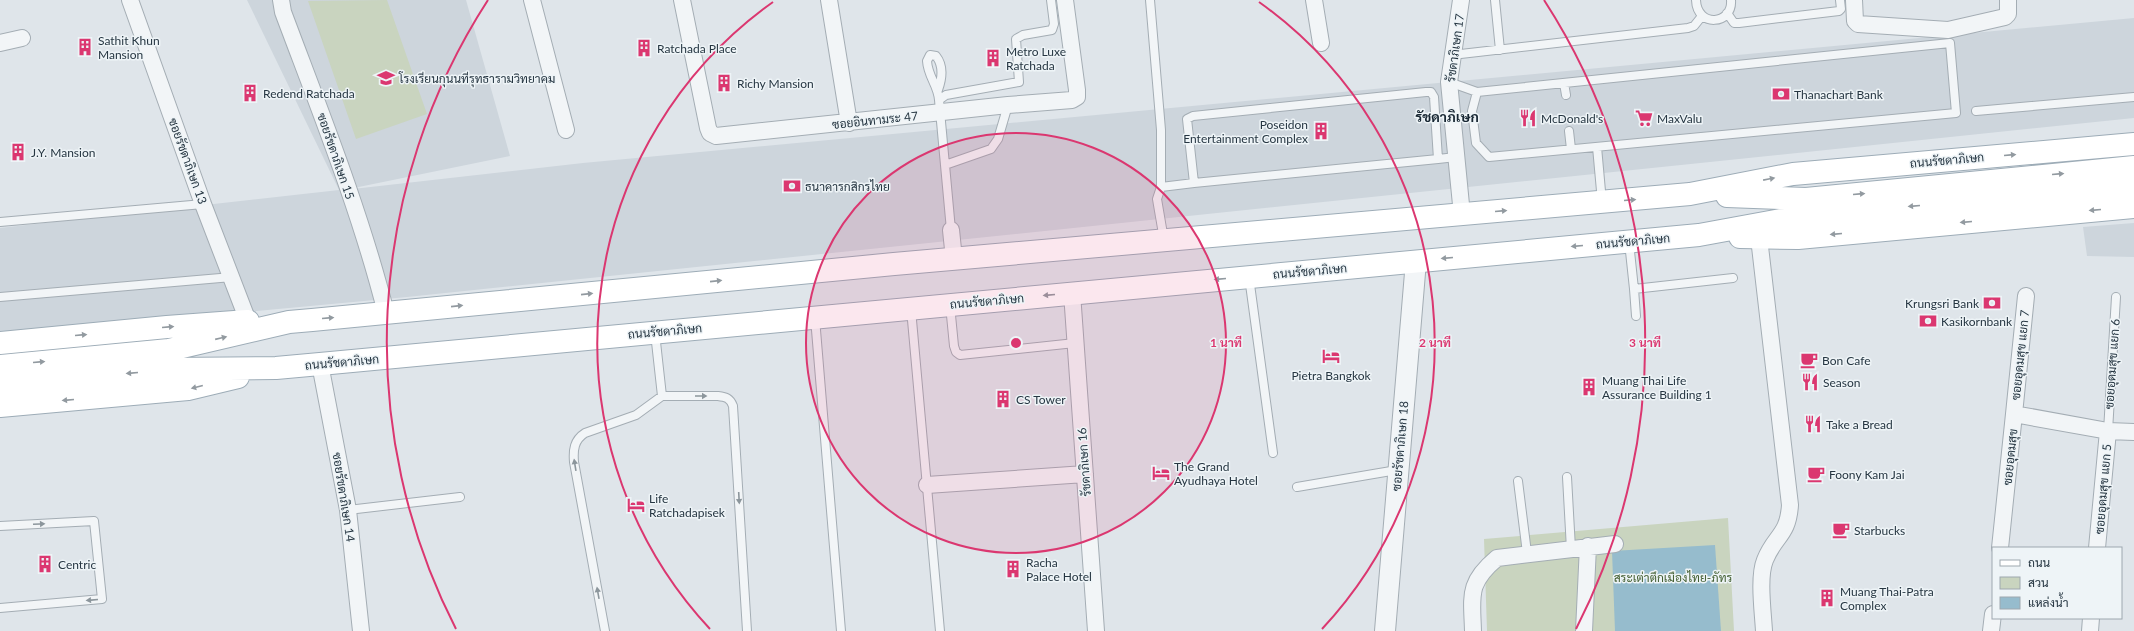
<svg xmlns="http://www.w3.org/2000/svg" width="2134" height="631" font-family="Lato,Sarabun,sans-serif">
	<rect width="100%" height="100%" fill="#dfe5ea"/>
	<path fill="#cdd5dc" d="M247,0H466L510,156L344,190L583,163L2134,18V118L407,297L0,335V228L339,190Z
		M2134,223V257L2087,256L2083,227Z"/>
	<path fill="#c9d4bf" d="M387,0L427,114L356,139L308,1Z
		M1728,518L1734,631H1487L1484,539Z"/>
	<path fill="#96bccd" d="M1715,545L1721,631H1615L1612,551Z"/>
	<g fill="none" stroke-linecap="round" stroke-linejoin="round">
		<g stroke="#a4adb4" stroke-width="10">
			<path id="service" d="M1150,0L1161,130V187
				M1495,0L1500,50
				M1696,0C1697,28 1733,25 1731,0
				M1727,13L1734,23H1739L1839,11L1841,9L1840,0
				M1452,55L1688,28L1694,26L1702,16
				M1449,82L1477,92L1950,43L1956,113L1489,157L1476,143L1472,111L1477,92
				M1564,83L1566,95
				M938,90C942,79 944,66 936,56L930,55L927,61C928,77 938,85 939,100
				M1976,111L2134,97
				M1569,131L1571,149
				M1597,147L1602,202
				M1438,159L1434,97L1431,92H1426L1193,116L1187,119L1194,183L1438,159L1456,157
				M945,165L991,149L998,139L1008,105
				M0,222L203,204
				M951,230L939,100L946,95L1019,82L1016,39L1023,35L1052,30L1054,24L1051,0
				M1164,240L1157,199L1161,187L1194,183
				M1629,242L1634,289L1733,278
				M1249,277L1273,453
				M1634,289L1636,316
				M0,297L232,277
				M950,305L954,346L956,352L960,355L1075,343
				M911,309L940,631
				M815,318L841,631
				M655,333L662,396
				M2108,431L2116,297
				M1567,477L1571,549
				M1518,481L1527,553
				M1297,487L1397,470
				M348,510L460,497
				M0,526L94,521L102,599L0,608
				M605,631L574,462C573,450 574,440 585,433L636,415L662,396H718C726,397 730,398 733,406L747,631"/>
		</g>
		<g stroke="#a4adb4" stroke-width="18">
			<path id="minor" d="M130,0L203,204L248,321
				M281,0L283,12C320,111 360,210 386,313
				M532,0L566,130
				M682,0L708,128L710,133L716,136L1008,105L1072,100L1077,97V90L1065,0
				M829,0L849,123
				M1314,0L1321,43
				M1461,0L1449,82L1462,215
				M1854,0L1855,21L1858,24L1948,30L2005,17L2008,14V0
				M0,43L22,38
				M951,230L954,259
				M1759,238L1790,505C1788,536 1775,535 1765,560C1758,577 1763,612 1764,631
				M1072,293L1096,631
				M320,364L348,510L361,631
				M2014,414L2026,296
				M927,485L1085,474
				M2000,548L2014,414L2108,431L2134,432
				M2097,548L2108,431
				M1473,631C1472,596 1467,583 1497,558L1615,544
				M1584,631L1588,546
				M1991,631L1993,614
				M2090,631L2091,618"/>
		</g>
		<g stroke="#a4adb4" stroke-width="22">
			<path id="tertiary" d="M1385,631L1416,261"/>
		</g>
		<g stroke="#9dacb7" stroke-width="24">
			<path id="primary" d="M1727,196L1806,199L2134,167
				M1740,237L1798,238L2134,207
				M0,343L167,327L248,321
				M0,366L169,350L289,322L312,320L894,264L1690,194L1793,174L2134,144
				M0,385L171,369L276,368L320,364L1699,235L1808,215L2134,186
				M0,406L188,389L238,377"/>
		</g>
		<use href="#service" stroke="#f2f5f7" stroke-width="8"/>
		<use href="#minor" stroke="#f2f5f7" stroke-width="16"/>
		<use href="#tertiary" stroke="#f2f5f7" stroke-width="20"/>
		<use href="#primary" stroke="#fff" stroke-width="22"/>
	</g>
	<defs><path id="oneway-solid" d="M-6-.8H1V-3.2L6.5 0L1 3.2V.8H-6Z"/></defs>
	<g fill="#929aa0">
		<use href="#oneway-solid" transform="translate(2010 155) rotate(-5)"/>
		<use href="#oneway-solid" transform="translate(2058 174) rotate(-5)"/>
		<use href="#oneway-solid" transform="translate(1769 179) rotate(-11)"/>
		<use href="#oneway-solid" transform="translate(1859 194) rotate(-5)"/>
		<use href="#oneway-solid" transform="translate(1630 200) rotate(-5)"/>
		<use href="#oneway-solid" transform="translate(1914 206) rotate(175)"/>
		<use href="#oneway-solid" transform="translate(2095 210) rotate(175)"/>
		<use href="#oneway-solid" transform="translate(1501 211) rotate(-5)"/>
		<use href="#oneway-solid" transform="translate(1966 222) rotate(175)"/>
		<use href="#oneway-solid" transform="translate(1836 234) rotate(175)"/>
		<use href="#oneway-solid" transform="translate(1577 246) rotate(175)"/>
		<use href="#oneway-solid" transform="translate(1447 258) rotate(175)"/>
		<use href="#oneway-solid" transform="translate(1220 279) rotate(175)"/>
		<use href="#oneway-solid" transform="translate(716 281) rotate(-6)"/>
		<use href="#oneway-solid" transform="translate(587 294) rotate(-6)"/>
		<use href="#oneway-solid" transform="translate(1049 295) rotate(175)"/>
		<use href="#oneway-solid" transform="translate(457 306) rotate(-6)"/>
		<use href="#oneway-solid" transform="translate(328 318) rotate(-5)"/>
		<use href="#oneway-solid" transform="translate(168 327) rotate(-5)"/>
		<use href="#oneway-solid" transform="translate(81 335) rotate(-5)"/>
		<use href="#oneway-solid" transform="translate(221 338) rotate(-13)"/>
		<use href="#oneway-solid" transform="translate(39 362) rotate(-5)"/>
		<use href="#oneway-solid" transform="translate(132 373) rotate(175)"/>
		<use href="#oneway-solid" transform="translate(197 387) rotate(166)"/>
		<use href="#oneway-solid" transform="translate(68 400) rotate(175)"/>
	</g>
	<g fill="#8c969c">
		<use href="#oneway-solid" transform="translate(701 396)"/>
		<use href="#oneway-solid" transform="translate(575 465) rotate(-99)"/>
		<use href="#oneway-solid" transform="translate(739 498) rotate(87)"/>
		<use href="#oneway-solid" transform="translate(39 524) rotate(-3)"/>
		<use href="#oneway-solid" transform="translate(598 593) rotate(-100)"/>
		<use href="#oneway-solid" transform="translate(92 600) rotate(175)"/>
	</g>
	<circle cx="1016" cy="343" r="210" fill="#db3770" fill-opacity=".12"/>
	<g fill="none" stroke="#db3770" stroke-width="2">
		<circle cx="1016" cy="343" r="210"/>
		<path d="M710 629A419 419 0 0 1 773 2M1259 2A419 419 0 0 1 1322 629"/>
		<path d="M456 629A629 629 0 0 1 488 0M1544 0A629 629 0 0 1 1576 629"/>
	</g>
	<defs>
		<g id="building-bare" transform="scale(1.38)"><path d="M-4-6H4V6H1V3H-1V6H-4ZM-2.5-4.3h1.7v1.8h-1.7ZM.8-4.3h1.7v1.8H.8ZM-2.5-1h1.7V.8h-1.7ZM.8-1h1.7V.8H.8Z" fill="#db3770" stroke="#eef4f7" stroke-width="2.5" paint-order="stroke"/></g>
		<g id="school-bare" transform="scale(1.38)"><path d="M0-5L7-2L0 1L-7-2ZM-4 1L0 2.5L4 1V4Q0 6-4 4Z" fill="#db3770" stroke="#eef4f7" stroke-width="2.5" paint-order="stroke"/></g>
		<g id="bank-bare" transform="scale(1.38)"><path d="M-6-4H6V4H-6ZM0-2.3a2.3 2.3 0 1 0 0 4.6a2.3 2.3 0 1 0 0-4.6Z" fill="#db3770" stroke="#eef4f7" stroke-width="2.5" paint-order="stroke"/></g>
		<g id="restaurant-bare" transform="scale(1.38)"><path d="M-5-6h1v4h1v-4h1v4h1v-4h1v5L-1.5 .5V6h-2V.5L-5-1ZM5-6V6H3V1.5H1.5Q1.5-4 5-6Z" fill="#db3770" stroke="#eef4f7" stroke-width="2.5" paint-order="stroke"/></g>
		<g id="supermarket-bare" transform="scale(1.38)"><path d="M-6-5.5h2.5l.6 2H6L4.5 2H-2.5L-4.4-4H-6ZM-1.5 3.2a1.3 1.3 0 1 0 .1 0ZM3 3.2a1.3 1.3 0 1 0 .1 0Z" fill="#db3770" stroke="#eef4f7" stroke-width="2.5" paint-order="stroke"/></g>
		<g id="hotel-bare" transform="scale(1.38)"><path d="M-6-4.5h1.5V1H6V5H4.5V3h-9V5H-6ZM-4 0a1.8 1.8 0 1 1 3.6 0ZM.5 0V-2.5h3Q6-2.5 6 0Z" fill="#db3770" stroke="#eef4f7" stroke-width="2.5" paint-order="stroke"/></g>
		<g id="cafe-bare" transform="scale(1.38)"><path d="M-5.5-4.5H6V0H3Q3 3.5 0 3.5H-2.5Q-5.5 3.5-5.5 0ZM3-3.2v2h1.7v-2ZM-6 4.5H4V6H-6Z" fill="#db3770" stroke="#eef4f7" stroke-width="2.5" paint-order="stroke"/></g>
	</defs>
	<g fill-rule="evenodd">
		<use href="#building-bare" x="85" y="47"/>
		<use href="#building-bare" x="644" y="48"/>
		<use href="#building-bare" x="993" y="58"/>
		<use href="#school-bare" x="386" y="78"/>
		<use href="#building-bare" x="724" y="83"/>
		<use href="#building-bare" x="250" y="93"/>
		<use href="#bank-bare" x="1781" y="94"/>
		<use href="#restaurant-bare" x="1528" y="118"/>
		<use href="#supermarket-bare" x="1644" y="118"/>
		<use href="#building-bare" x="1321" y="131"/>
		<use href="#building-bare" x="18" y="152"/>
		<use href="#bank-bare" x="792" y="186"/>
		<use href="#bank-bare" x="1992" y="303"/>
		<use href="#bank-bare" x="1928" y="321"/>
		<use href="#hotel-bare" x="1331" y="356"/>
		<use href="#cafe-bare" x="1809" y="360"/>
		<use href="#restaurant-bare" x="1810" y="382"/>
		<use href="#building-bare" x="1589" y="387"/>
		<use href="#building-bare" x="1003" y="399"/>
		<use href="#restaurant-bare" x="1813" y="424"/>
		<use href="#hotel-bare" x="1161" y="473"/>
		<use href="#cafe-bare" x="1816" y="474"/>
		<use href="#hotel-bare" x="636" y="505"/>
		<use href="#cafe-bare" x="1841" y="530"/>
		<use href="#building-bare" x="45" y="564"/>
		<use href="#building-bare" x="1013" y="569"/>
		<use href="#building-bare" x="1827" y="598"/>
	</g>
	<g text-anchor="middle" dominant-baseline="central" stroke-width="3" stroke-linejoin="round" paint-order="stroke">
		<g font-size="12" fill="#263642" stroke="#eef4f7" text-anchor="start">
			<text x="98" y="40">Sathit Khun<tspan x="98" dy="14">Mansion</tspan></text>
			<text x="657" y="48">Ratchada Place</text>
			<text x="1006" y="51">Metro Luxe<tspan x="1006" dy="14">Ratchada</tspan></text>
			<text x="399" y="78">โรงเรียนกุนนทีรุทธารามวิทยาคม</text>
			<text x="737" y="83">Richy Mansion</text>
			<text x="263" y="93">Redend Ratchada</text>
			<text x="1794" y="94">Thanachart Bank</text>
			<text x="1541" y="118">McDonald's</text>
			<text x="1657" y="118">MaxValu</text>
			<text x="1308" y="124" text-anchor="end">Poseidon<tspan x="1308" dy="14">Entertainment Complex</tspan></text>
			<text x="31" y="152">J.Y. Mansion</text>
			<text x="805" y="186">ธนาคารกสิกรไทย</text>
			<text x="1979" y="303" text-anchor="end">Krungsri Bank</text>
			<text x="1941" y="321">Kasikornbank</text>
			<text x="1822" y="360">Bon Cafe</text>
			<text x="1331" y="375" text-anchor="middle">Pietra Bangkok</text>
			<text x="1602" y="380">Muang Thai Life<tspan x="1602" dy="14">Assurance Building 1</tspan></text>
			<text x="1823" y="382">Season</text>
			<text x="1016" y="399">CS Tower</text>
			<text x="1826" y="424">Take a Bread</text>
			<text x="1174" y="466">The Grand<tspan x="1174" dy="14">Ayudhaya Hotel</tspan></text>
			<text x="1829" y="474">Foony Kam Jai</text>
			<text x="649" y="498">Life<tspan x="649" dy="14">Ratchadapisek</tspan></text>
			<text x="1854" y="530">Starbucks</text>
			<text x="1026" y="562">Racha<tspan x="1026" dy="14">Palace Hotel</tspan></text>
			<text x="58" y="564">Centric</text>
			<text x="1840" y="591">Muang Thai-Patra<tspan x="1840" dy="14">Complex</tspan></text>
		</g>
		<g font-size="12" fill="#263642" stroke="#eef4f7">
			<text transform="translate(1455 48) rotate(-82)">รัชดาภิเษก 17</text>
			<text transform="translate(875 120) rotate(-6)">ซอยอินทามระ 47</text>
			<text transform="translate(336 156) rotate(71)">ซอยรัชดาภิเษก 15</text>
			<text transform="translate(1947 160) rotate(-5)">ถนนรัชดาภิเษก</text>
			<text transform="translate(188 161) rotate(70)">ซอยรัชดาภิเษก 13</text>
			<text transform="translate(1633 241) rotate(-5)">ถนนรัชดาภิเษก</text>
			<text transform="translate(1310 271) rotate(-5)">ถนนรัชดาภิเษก</text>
			<text transform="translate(987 301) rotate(-5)">ถนนรัชดาภิเษก</text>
			<text transform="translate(665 331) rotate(-5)">ถนนรัชดาภิเษก</text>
			<text transform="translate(2020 355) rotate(-84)">ซอยอุดมสุข แยก 7</text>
			<text transform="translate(342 362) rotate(-5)">ถนนรัชดาภิเษก</text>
			<text transform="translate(2112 364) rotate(-86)">ซอยอุดมสุข แยก 6</text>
			<text transform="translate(1400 446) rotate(-85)">ซอยรัชดาภิเษก 18</text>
			<text transform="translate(2010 457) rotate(-84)">ซอยอุดมสุข</text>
			<text transform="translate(1084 462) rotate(-94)">รัชดาภิเษก 16</text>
			<text transform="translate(2103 489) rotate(-85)">ซอยอุดมสุข แยก 5</text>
			<text transform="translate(344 497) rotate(81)">ซอยรัชดาภิเษก 14</text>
		</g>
		<g font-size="12" fill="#435f32" stroke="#eef4f7">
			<text x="1673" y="577">สระเต่าตึกเมืองไทย-ภัทร</text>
		</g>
		<g font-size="14" font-weight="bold" fill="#182733" stroke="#eef4f7">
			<text x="1447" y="116">รัชดาภิเษก</text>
		</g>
	</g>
	<circle cx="1016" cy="343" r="6" fill="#db3770" stroke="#eef4f7" stroke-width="2"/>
	<g font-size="12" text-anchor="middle" font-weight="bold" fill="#db3770" stroke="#eef4f7" stroke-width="3" stroke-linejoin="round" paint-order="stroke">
		<text x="1226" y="347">1 นาที</text>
		<text x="1435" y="347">2 นาที</text>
		<text x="1645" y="347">3 นาที</text>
	</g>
	<rect x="1992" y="547" width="130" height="72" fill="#eef4f7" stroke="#9ea8af"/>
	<rect x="2000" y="560" width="20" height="6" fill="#ffffff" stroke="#9ea8af"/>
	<text x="2028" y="567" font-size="12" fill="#263642">ถนน</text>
	<rect x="2000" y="577" width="20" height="12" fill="#c9d4bf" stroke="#9ea8af"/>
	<text x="2028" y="587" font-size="12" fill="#263642">สวน</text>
	<rect x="2000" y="597" width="20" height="12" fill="#96bccd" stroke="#9ea8af"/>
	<text x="2028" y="607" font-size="12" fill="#263642">แหล่งน้ำ</text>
</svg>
